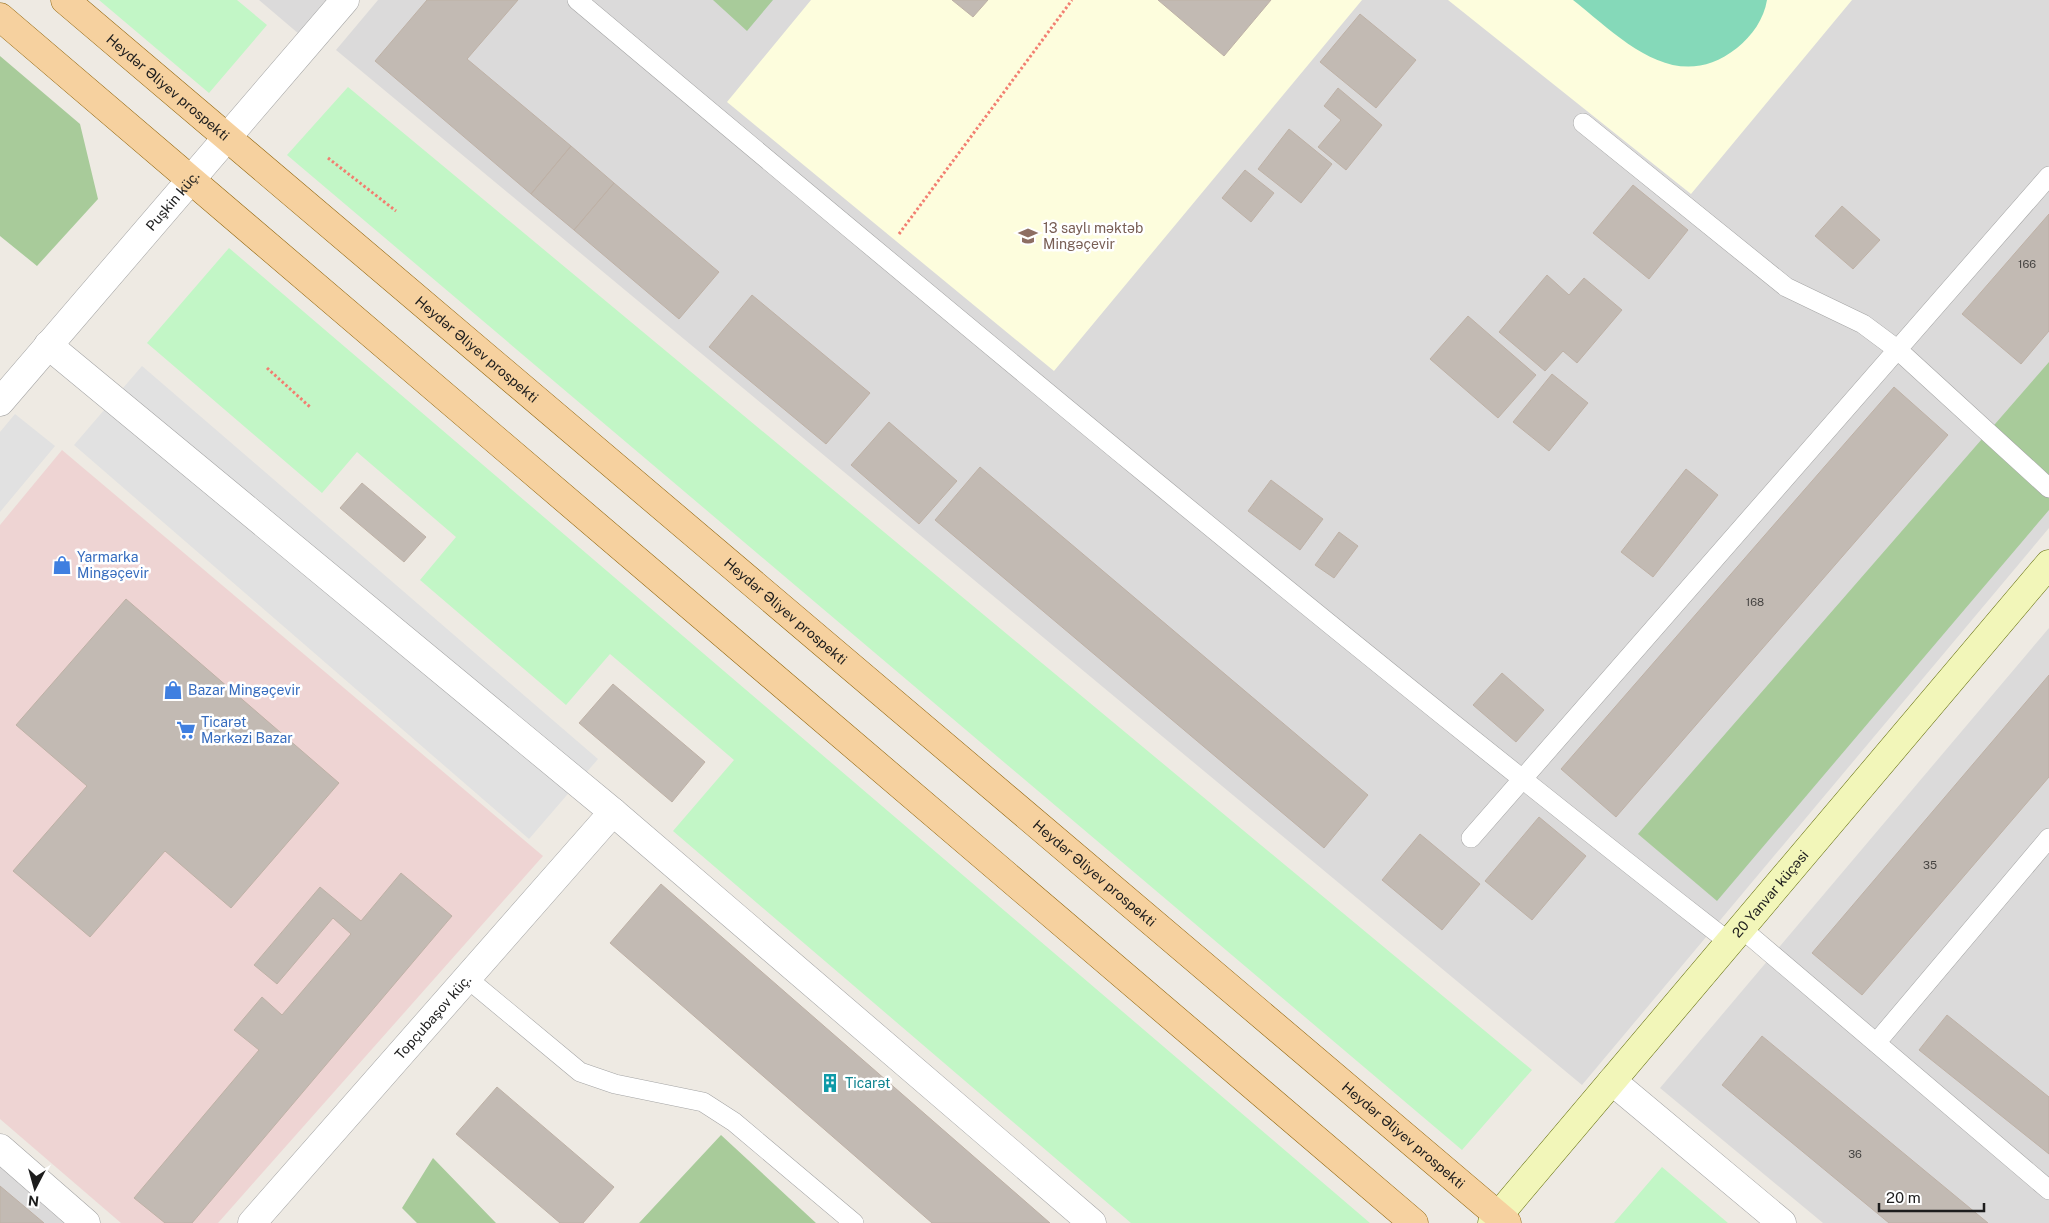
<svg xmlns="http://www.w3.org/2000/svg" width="2049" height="1223" font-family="'Public Sans',sans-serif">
	<rect width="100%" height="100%" fill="#eeeae3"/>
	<path fill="#dbdada" d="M259,0H328L299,34Z
		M378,0H2049V528L1582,1085L336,50Z
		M2049,628V1223H1823L1660,1088Z
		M0,1163L70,1223H0Z"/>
	<path fill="#eed4d3" d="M62,450L543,856L218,1223H121L0,1119V525Z"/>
	<path fill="#fdfddd" d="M811,0H1362L1054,371L727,102Z
		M1448,0H1852L1691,194Z"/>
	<path fill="#a8cb9a" d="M713,0H773L747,31Z
		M0,56L80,124L98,199L37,266L0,236Z
		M2049,362V510L1717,901L1638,834Z
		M721,1135L816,1223H639Z
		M433,1158L496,1223H417L402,1208Z"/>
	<path fill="#c2f6c6" d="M99,0H237L267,25L209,93Z
		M348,87L1532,1070L1462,1150L287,155Z
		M229,248L1370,1223H1131L673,831L734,760L610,654L566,705L420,580L456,537L357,452L322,493L147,343Z
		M1662,1167L1728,1223H1614Z"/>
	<path fill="#85d9b9" d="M1573,0H1767C1764,19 1752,36 1737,48C1675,97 1621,38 1573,0Z"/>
	<path fill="#e1e1e1" d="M142,366L598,759L529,839L74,445Z
		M15,414L55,446L0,512V432Z"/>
	<path fill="#c2bab3" stroke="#beb1a6" d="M427,0H518L467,59L571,146L531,194L375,61Z
		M952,0H988L973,17Z
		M1158,0H1271L1224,56Z
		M1360,14L1416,60L1376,108L1320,62Z
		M1338,88L1382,125L1346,170L1318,147L1341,120L1324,106Z
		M1289,129L1332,164L1301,203L1258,169Z
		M571,146L614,183L574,230L531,194Z
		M1245,170L1274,193L1251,222L1222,198Z
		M614,183L719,272L679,319L574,230Z
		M1633,185L1688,230L1649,279L1593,233Z
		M1842,206L1880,240L1853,269L1815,236Z
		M2049,214V331L2021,364L1962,314Z
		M1547,275L1569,295L1584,278L1622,310L1577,363L1563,351L1545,371L1499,332Z
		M752,295L870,393L826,444L709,347Z
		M1468,316L1536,375L1498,418L1430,359Z
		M1552,374L1588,403L1549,451L1513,422Z
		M1894,387L1948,435L1616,817L1561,769Z
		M889,422L957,481L919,524L851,465Z
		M980,467L1368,795L1324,848L935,520Z
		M1686,469L1718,495L1653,577L1621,552Z
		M1271,480L1323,519L1300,550L1248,511Z
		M362,483L426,537L404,562L340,508Z
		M1339,532L1358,546L1334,578L1315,565Z
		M126,599L339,783L231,908L165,851L90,937L13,871L87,786L16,725Z
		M1502,673L1544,710L1516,742L1473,705Z
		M2049,675V777L1862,995L1812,953Z
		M613,684L705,762L672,802L579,723Z
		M1539,817L1586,856L1532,920L1485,881Z
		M1420,834L1480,884L1442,930L1382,880Z
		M401,873L452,916L192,1223H165L134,1198L259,1050L234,1030L262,997L282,1015L351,934L333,918L277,984L254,965L320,887L361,921Z
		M661,884L1050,1223H932L610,943Z
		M1947,1015L2049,1097V1154L1919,1050Z
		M1762,1036L1988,1223H1889L1722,1085Z
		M497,1087L614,1187L583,1223H560L456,1134Z
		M0,1186L44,1223H0Z"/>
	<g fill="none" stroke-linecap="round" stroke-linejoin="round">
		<g stroke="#a4a4a4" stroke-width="20">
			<path id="service" d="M577,0C957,319 1338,637 1729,942
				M1583,123L1786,287L1863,324L1898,350L2049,488
				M1471,838L2049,176
				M1741,928L2049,1190
				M468,979L580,1072L615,1084L703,1102L734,1122L854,1223
				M1876,1043L2049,838"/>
		</g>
		<g stroke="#a4a4a4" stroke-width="29">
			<g id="minor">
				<path d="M48,345L613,812L1092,1223"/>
				<path id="s1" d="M0,402L345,0"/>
				<path d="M1612,1081L1782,1223"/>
				<path d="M0,1148L86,1223"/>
				<path id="s2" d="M252,1223L613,812"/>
			</g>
		</g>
		<g stroke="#626d0b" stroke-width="29">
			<g id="secondary">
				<path id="s3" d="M1492,1223L2049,564"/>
			</g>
		</g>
		<g stroke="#8e6208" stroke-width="29">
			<g id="primary">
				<path id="s4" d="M65,0L1507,1223"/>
				<path d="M0,17L1414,1223"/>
			</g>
		</g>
		<path stroke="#f27e70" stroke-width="3" stroke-dasharray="2.5 2.5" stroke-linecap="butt" d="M328,158L396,211
			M899,234L1072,0
			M267,368L310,407"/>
		<use href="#service" stroke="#fff" stroke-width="19"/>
		<use href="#minor" stroke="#fff" stroke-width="28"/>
		<use href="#secondary" stroke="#f2f6b9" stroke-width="28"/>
		<use href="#primary" stroke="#f6d19f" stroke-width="28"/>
	</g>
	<defs>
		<g id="school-bare" transform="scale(1.5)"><path d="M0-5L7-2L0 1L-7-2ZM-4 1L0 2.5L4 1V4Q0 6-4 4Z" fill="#8d6e63" stroke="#fff" stroke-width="2.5" paint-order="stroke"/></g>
		<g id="shop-bare" transform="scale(1.5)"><path d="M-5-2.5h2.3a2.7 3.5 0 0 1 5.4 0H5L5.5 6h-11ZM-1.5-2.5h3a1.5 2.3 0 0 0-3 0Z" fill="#3f7fe0" stroke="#fff" stroke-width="2.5" paint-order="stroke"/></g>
		<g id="supermarket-bare" transform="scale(1.5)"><path d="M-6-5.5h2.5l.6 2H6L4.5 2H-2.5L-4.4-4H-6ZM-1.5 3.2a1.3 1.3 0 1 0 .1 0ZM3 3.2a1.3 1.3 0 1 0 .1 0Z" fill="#3f7fe0" stroke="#fff" stroke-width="2.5" paint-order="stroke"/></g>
		<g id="building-bare" transform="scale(1.5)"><path d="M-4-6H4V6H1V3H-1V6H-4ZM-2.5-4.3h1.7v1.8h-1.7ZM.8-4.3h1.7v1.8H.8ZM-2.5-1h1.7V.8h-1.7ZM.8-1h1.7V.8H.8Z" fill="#0f9aa8" stroke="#fff" stroke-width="2.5" paint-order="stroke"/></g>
	</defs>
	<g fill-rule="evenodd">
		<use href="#school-bare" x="1028" y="236"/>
		<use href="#shop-bare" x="62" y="565"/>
		<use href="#shop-bare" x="173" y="690"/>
		<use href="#supermarket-bare" x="186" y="730"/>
		<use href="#building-bare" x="830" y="1083"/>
	</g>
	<g text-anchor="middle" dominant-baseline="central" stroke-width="5" stroke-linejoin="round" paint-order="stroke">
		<g font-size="11" fill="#464442">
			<text x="2027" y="264">166</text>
			<text x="1755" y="602">168</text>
			<text x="1930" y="865">35</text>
			<text x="1855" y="1154">36</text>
		</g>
		<g font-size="14" fill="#1d1d1d" stroke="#fff">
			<text stroke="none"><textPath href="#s4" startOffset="135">Heydər Əliyev prospekti</textPath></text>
			<text stroke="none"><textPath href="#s1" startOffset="265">Puşkin küç.</textPath></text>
			<text stroke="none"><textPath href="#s4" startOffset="540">Heydər Əliyev prospekti</textPath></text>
			<text stroke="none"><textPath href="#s4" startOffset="945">Heydər Əliyev prospekti</textPath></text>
			<text stroke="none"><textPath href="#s4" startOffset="1350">Heydər Əliyev prospekti</textPath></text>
			<text stroke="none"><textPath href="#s3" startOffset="431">20 Yanvar küçəsi</textPath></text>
			<text stroke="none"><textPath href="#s2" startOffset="274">Topçubaşov küç.</textPath></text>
			<text stroke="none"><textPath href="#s4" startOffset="1755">Heydər Əliyev prospekti</textPath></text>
		</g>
		<g font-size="14" fill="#785e54" stroke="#fff" text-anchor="start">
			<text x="1043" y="228">13 saylı məktəb<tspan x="1043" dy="16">Mingəçevir</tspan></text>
		</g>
		<g font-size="14" fill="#366cbe" stroke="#fff" text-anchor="start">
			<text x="77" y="557">Yarmarka<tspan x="77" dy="16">Mingəçevir</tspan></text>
			<text x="188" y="690">Bazar Mingəçevir</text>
			<text x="201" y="722">Ticarət<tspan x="201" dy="16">Mərkəzi Bazar</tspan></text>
		</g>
		<g font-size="14" fill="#0d838f" stroke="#fff" text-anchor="start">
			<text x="845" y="1083">Ticarət</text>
		</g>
	</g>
	<g transform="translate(35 1188) rotate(186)" stroke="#ffffff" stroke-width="4" paint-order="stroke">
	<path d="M0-4L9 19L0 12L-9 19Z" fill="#1d1d1d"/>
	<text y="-8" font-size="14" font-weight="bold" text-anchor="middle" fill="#1d1d1d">N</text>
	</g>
	<path d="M1879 1203v8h105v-8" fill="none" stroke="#1d1d1d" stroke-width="2.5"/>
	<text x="1886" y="1203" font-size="15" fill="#1d1d1d" stroke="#ffffff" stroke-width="4" paint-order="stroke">20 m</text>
</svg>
